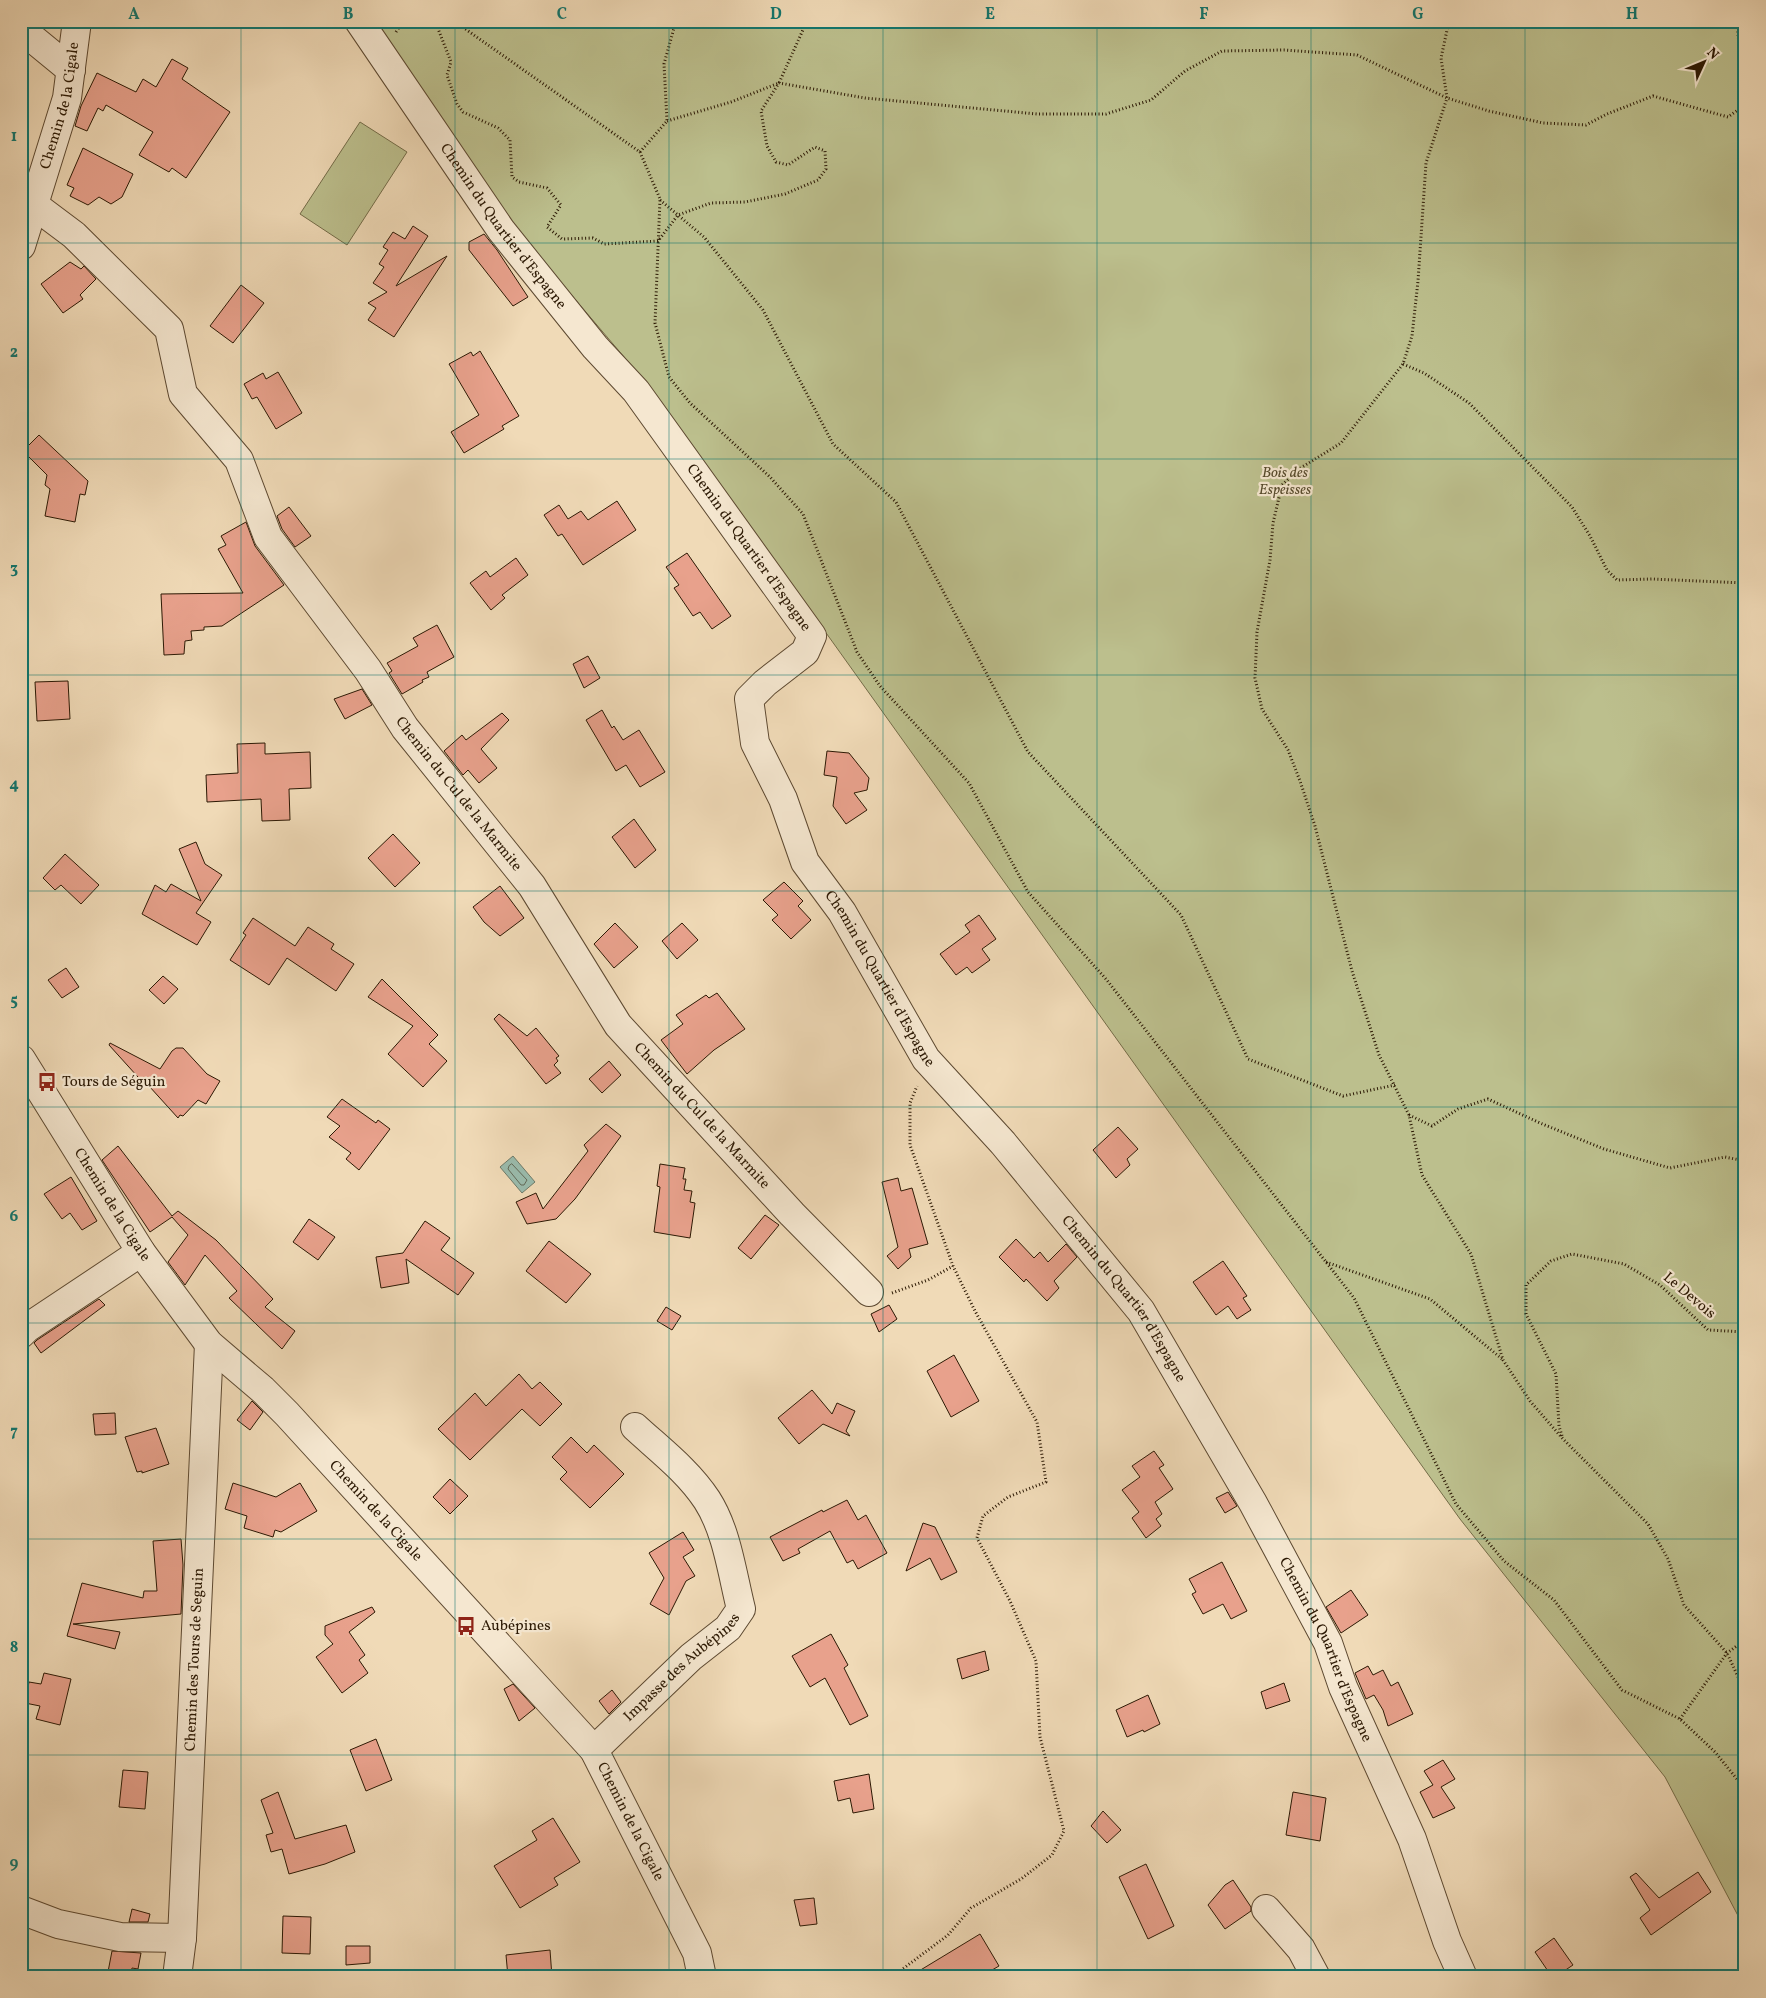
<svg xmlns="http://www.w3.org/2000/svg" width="1766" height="1998" font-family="Vollkorn,serif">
	<rect width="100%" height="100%" fill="#f0dab7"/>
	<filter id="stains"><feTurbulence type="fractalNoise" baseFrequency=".004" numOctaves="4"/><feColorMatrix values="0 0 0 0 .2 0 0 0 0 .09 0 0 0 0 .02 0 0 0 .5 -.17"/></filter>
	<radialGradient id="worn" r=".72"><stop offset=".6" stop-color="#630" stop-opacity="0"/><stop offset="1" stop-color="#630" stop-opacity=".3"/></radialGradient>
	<path fill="#bcbf8d" stroke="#746c48" d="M371,21H1745V1929L1665,1777L1460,1519L653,391L517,231Z
		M360,122L407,152L347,245L300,214Z"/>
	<path fill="#9abbac" stroke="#6e7a69" d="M513,1156L535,1182L522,1193L500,1167Z"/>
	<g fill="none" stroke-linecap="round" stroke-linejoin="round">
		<path stroke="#636a58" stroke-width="1" d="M512,1164L527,1180L524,1185H521L508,1169L509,1166Z"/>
	</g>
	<path fill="#e8a18c" stroke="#2c1904" d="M172,59L188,68L182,79L230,112L186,178L172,168L169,172L139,155L153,132L106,105L103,111L98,108L87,131L75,126L81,106L97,73L136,92L143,79L156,87Z
		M83,148L133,174L122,197L111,204L99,197L88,205L70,196L74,188L67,185Z
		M413,226L428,236L396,286L447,256L394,337L368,320L376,308L368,303L387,292L373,283L384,267L379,264L388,250L383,247L393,232L405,239Z
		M484,234L497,250L528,297L513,306L469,250V242Z
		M70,262L81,269L84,266L96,279L80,295L83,299L63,313L41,284Z
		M241,285L264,303L233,343L210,326Z
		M480,351L519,416L502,426L504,429L464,453L451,432L479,415L449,364L471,352L473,356Z
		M278,372L302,413L276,429L257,397L252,399L244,384L263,373L266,379Z
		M39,435L88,481L85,495L80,494L75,522L45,516L50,489L45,485L47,475L23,451Z
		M617,501L636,530L583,565L562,534L558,536L544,515L559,505L568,519L581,511L588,520Z
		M289,507L311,536L295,547L282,529L277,516Z
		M246,522L255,546L284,585L222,626L204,627V630L191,631L192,640L185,641L184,654L164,655L161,594L243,593L218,549L226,545L221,536Z
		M687,553L731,616L712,629L700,612L693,616L674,588L679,585L666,567Z
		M516,558L528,575L502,595L505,598L491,610L470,583L486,571L490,577Z
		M437,625L454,657L427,672L429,677L422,680L423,682L402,694L389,673L392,671L387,663L418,646L413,638Z
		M588,656L600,678L584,688L573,664Z
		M68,681L70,719L37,721L35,682Z
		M362,689L372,705L345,719L334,699Z
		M602,710L612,728L614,726L623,740L639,730L665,772L640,787L626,765L616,771L586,720Z
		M502,713L509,720L481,749L497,768L479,783L468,770L463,775L444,751L462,735L466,740Z
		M265,743V754L310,752L311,788L289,789L290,820L262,821L261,799L207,802L206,775L238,773L237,744Z
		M827,751L849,753L869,778L867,790L854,793L867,810L846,824L833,806L837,777L824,775Z
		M634,819L656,850L635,868L612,837Z
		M393,834L420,863L395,887L368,858Z
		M196,842L205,864L222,875L196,913L211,922L197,945L142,914L155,885L166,892L171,884L201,901L179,849Z
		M65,854L99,885L81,904L61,885L55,890L43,878Z
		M784,882L803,901L798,906L811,920L791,939L772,920L778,915L763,900Z
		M500,886L524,918L500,936L484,922L473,907Z
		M979,915L996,939L982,949L990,960L972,973L967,967L956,975L940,954L970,932L965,925Z
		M253,918L295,946L308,927L334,944L331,949L354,964L336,991L287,958L269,985L230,960L246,935L243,933Z
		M615,923L638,947L614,968L594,944Z
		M682,923L698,940L677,959L662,941Z
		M66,968L79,987L62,998L48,980Z
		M163,976L178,989L164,1004L149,990Z
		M382,979L438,1035L429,1044L447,1061L423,1087L388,1054L413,1026L368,997Z
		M717,993L745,1029L714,1050L687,1074L661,1040L683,1024L676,1015L706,995L709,998Z
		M499,1014L527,1036L536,1028L559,1056L556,1058L558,1061L554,1065L561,1073L546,1084L494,1019Z
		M110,1043L160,1069L172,1051L176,1048H183L207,1074L220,1081L206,1104L198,1100L183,1116L180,1115L178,1118L149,1086L147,1087L109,1045Z
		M609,1061L621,1075L602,1093L589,1079Z
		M342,1099L376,1123L378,1120L390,1129L359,1170L346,1159L351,1153L329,1137L340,1126L327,1117Z
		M606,1124L621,1136L575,1199L556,1219L527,1224L516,1202L536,1193L543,1209L588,1151L584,1145Z
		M1118,1127L1138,1149L1127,1159L1130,1165L1116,1178L1093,1150Z
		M118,1146L172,1216L178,1211L216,1240L273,1299L265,1307L295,1331L282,1349L229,1298L237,1291L205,1255L185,1285L168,1262L188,1235L172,1217L150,1232L102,1160Z
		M660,1164L685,1168L683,1179H686L684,1190L692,1191L690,1202L695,1203L690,1238L654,1232L660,1187L657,1186Z
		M71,1177L97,1221L82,1230L70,1213L62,1219L44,1194Z
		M898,1178L901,1191L912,1188L928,1244L909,1249L911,1257L898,1269L887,1256L898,1247L882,1182Z
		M765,1215L779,1225L751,1259L738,1248Z
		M309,1219L335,1237L318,1260L293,1242Z
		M425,1221L450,1238L441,1250L474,1273L458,1295L406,1259L409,1283L381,1288L376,1257L403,1253Z
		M1016,1239L1034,1258L1040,1252L1048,1262L1066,1244L1077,1257L1054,1281L1059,1288L1047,1301L1026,1279L1024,1282L999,1257Z
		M549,1241L591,1274L566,1303L526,1271Z
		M1223,1261L1247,1296L1243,1298L1251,1310L1237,1319L1228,1306L1216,1315L1193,1282Z
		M99,1299L105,1305L41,1353L34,1343L37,1340Z
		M889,1305L897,1319L879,1332L871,1314Z
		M666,1307L681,1316L672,1330L657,1321Z
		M954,1355L979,1401L951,1417L927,1371Z
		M519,1374L532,1389L540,1382L562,1404L540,1426L522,1409L470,1460L438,1429L475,1393L486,1406Z
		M812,1390L832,1414L837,1403L855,1411L846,1431L850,1436L823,1424L799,1444L778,1418Z
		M252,1401L263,1412L250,1430L237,1420Z
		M115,1413L116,1434L95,1435L93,1414Z
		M156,1428L169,1464L142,1473V1471L137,1472L125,1437Z
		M571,1437L587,1453L594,1445L624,1474L590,1508L560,1479L567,1472L552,1457Z
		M1154,1451L1164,1465L1159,1468L1173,1489L1155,1502L1162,1514L1156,1519L1161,1526L1146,1538L1132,1518L1139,1512L1122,1490L1140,1477L1132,1466Z
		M450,1479L468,1496L450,1514L433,1497Z
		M233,1483L276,1497L300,1483L317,1511L281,1532L275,1530L273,1537L244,1528L247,1516L225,1509Z
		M1228,1492L1237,1506L1225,1513L1216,1498Z
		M847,1500L858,1520L866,1515L887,1553L858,1569L853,1560L847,1563L830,1531L798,1549L800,1553L783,1561L770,1537L822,1510L823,1512Z
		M923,1523L935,1527L957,1572L941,1580L930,1558L906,1571Z
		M683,1532L694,1550L683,1557L695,1576L686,1581L669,1615L650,1604L664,1578L649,1553Z
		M181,1539L183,1565L181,1614L73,1624L120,1632L115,1649L67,1636L82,1583L143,1598L144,1591H157L153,1541Z
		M1222,1562L1247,1611L1231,1619L1223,1604L1203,1614L1192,1594L1196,1592L1189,1579Z
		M1351,1590L1368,1615L1341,1633L1326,1607Z
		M372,1607L375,1612L349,1632L365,1655L359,1660L368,1673L342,1693L316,1657L333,1644L325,1635V1626Z
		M831,1634L848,1665L844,1668L868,1716L850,1725L825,1678L810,1687L792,1656Z
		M985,1651L989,1670L962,1679L957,1659Z
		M1368,1666L1373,1675L1383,1670L1391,1686L1398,1682L1413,1714L1388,1726L1383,1710L1374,1695L1366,1699L1355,1673Z
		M44,1673L71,1679L60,1725L36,1719L40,1706L25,1703L29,1682L41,1684Z
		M1284,1683L1290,1701L1266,1709L1261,1692Z
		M513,1684L535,1708L519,1721L504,1689Z
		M612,1690L621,1702L609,1714L599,1701Z
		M1148,1695L1160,1724L1144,1732L1143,1730L1127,1737L1116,1710Z
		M376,1739L392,1780L366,1791L350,1750Z
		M1443,1760L1455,1779L1441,1787L1455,1808L1433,1818L1420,1792L1433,1785L1424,1771Z
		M123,1770L148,1772L145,1809L119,1807Z
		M869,1774L874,1809L853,1813L850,1798L838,1801L834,1781Z
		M278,1792L295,1839L346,1825L355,1852L325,1864L289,1874L282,1849L271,1852L266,1835L273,1833L261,1800Z
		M1293,1792L1326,1798L1320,1841L1286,1835Z
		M1103,1811L1121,1830L1107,1843L1091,1826Z
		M553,1818L580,1862L554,1878L558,1885L520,1908L494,1866L537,1840L532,1831Z
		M1146,1864L1174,1926L1148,1939L1119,1877Z
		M1698,1872L1711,1892L1651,1935L1640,1918L1650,1910L1630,1877L1636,1873L1659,1898Z
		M1233,1880L1251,1907V1911L1225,1929L1208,1905L1225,1885Z
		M814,1898L817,1924L800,1926L794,1900Z
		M132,1909L150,1914L148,1922H129Z
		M283,1916L311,1917L310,1954L282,1953Z
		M980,1934L999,1966L980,1977H909Z
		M1554,1938L1573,1965L1555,1977H1552L1535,1952Z
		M346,1946H370V1963L346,1965Z
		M550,1950L552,1977H508L506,1955Z
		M112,1951L141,1953L138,1969L132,1968L130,1977H107Z"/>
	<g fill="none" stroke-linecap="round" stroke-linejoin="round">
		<g stroke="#5d4931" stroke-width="30">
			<g id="minor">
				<path id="s1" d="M359,21L501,230L595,347L636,391L812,636L805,652L765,683L749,699L755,743L783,799L805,862L842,912L926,1059L1003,1143L1141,1311L1253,1503L1328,1643L1343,1687L1412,1839L1447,1941L1463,1977"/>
				<path d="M21,29L71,70"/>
				<path id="s2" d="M34,205L74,235L169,329L183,394L239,460L268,537L368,670L405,728L532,886L618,1025L792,1214L869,1292"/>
				<path id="s3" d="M21,246L67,98L77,21"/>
				<path id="s4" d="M21,1059L141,1252L209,1344L263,1390L287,1414L594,1750L697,1953L702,1977"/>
				<path d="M21,1334L27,1328L141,1252"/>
				<path id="s5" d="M594,1750L691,1657L728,1628L741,1609C732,1573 727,1531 707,1500C688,1471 660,1450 635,1427"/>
				<path d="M1266,1909L1301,1949L1316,1977"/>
				<path d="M21,1910L58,1924L120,1937L182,1938"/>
				<path id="s6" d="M177,1977L182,1938L209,1344"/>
			</g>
		</g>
		<path stroke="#2c1904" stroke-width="3" stroke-dasharray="1 2.5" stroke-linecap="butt" d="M435,21L451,62L447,75L457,104L463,112L498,128L510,140L512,177L519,182L547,188L561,205L547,227L562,239L593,238L604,244L658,241L678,215L711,203L745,202L785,194L818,180L826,169L825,151L815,147L788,165L776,162L767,146L761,111L779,83L865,98L1037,114H1106L1151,100L1185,71L1222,51L1284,50L1357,55L1447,98L1489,111L1543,123L1586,125L1607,114L1653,96L1728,117L1745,105
			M454,21L640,152L660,199L655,323L669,377L690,403L770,477L803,514L857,652L880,686L969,783L1028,892L1106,979L1354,1298L1456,1504L1504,1561L1554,1600L1622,1690L1680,1719L1715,1752L1745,1789
			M1449,21L1441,58L1447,98L1426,163L1418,281L1412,336L1403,364L1341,443L1299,469L1282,485L1273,523L1270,560L1257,632L1255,678L1262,709L1288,750L1300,781L1315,826L1352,971L1379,1055L1409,1115L1422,1175L1471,1254L1503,1360L1530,1401L1563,1439L1648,1524L1668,1559L1684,1605L1727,1653L1745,1692
			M1737,21L1740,58L1745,78
			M396,32L403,21
			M667,121L731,102L779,83L807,21
			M640,152L667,121L664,64L676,21
			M660,200L704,237L763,310L833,444L896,502L1028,752L1181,915L1248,1059L1343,1096L1395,1085
			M1403,364L1424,373L1469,403L1572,507L1590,536L1607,570L1617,580L1652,579L1745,583
			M1409,1115L1432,1126L1458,1109L1488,1099L1540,1123L1604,1149L1670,1168L1725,1157L1745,1161
			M1326,1262L1430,1299L1502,1359
			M892,1293L928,1280L953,1266
			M1562,1436L1559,1426L1556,1374L1526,1314V1285L1551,1261L1572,1254L1624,1264L1660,1285L1708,1330L1745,1332
			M1680,1719L1727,1653L1745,1640
			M892,1977L948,1935L971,1908L1021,1879L1052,1855L1064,1831L1040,1737L1036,1661L1010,1601L977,1538L983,1516L1008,1497L1046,1482L1037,1422L975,1311L953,1266L910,1145V1103L917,1086"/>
		<use href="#minor" stroke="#f5e7d0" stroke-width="28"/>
	</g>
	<path fill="none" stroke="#0f766e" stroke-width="1" stroke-opacity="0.55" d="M241,21V1977M455,21V1977M669,21V1977M883,21V1977M1097,21V1977M1311,21V1977M1525,21V1977M21,243H1745M21,459H1745M21,675H1745M21,891H1745M21,1107H1745M21,1323H1745M21,1539H1745M21,1755H1745"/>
	<defs>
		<g id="bus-bare" transform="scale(1.5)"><path d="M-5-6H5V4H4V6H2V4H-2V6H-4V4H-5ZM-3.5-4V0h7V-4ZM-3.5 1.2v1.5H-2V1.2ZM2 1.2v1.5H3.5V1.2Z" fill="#8f2418" stroke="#f5e7d0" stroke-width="2.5" paint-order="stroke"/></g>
	</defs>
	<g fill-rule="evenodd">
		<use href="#bus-bare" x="47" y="1082"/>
		<use href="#bus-bare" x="466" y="1626"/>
	</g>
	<g text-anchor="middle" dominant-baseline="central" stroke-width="4.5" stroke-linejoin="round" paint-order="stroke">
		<g font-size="15" fill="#2c1904" stroke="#f5e7d0">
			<text stroke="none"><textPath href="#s3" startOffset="146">Chemin de la Cigale</textPath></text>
			<text stroke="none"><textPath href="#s1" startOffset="251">Chemin du Quartier d'Espagne</textPath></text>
			<text stroke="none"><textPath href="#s1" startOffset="656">Chemin du Quartier d'Espagne</textPath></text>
			<text stroke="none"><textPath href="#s2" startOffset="739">Chemin du Cul de la Marmite</textPath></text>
			<text stroke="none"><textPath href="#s1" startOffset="1168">Chemin du Quartier d'Espagne</textPath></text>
			<text stroke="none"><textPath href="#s2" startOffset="1144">Chemin du Cul de la Marmite</textPath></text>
			<text stroke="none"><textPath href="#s4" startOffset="172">Chemin de la Cigale</textPath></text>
			<text transform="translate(1689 1296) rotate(40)">Le Devois</text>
			<text stroke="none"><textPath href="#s1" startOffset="1572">Chemin du Quartier d'Espagne</textPath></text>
			<text stroke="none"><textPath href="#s4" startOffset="578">Chemin de la Cigale</textPath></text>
			<text stroke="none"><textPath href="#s1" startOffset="1978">Chemin du Quartier d'Espagne</textPath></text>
			<text stroke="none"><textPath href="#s6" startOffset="318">Chemin des Tours de Seguin</textPath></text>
			<text stroke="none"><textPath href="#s5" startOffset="121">Impasse des Aubépines</textPath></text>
			<text stroke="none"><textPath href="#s4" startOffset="982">Chemin de la Cigale</textPath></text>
		</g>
		<g font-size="15" font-style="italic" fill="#574b2d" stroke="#f5e7d0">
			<text x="1285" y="473">Bois des<tspan x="1285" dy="17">Espeisses</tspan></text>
		</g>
		<g font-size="15" fill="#2c1904" stroke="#f5e7d0" text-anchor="start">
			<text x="62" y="1082">Tours de Séguin</text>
			<text x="481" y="1626">Aubépines</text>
		</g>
	</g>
	<rect width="1766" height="1998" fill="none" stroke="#f0dab7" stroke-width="55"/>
	<g transform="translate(1704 62) rotate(46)" stroke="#f5e7d0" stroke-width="4" paint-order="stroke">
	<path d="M0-4L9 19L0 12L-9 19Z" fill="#2c1904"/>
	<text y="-8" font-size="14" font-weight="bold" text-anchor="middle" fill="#2c1904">N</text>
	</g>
	<rect x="28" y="28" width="1710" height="1942" fill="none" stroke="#0f766e" stroke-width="2"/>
	<g font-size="16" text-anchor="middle" font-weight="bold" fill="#0f766e">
		<text x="134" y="19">A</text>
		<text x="348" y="19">B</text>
		<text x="562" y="19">C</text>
		<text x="776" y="19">D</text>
		<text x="990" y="19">E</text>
		<text x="1204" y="19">F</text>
		<text x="1418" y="19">G</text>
		<text x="1632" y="19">H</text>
		<text x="14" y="141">1</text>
		<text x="14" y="357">2</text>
		<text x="14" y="573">3</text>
		<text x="14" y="789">4</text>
		<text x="14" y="1005">5</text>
		<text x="14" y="1221">6</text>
		<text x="14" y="1436">7</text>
		<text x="14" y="1652">8</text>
		<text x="14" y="1868">9</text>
	</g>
	<rect width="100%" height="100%" filter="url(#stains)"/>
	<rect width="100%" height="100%" fill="url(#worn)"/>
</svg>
